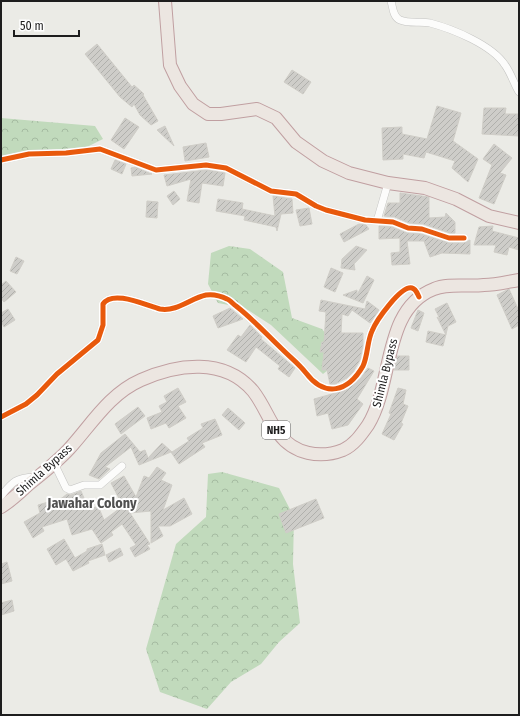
<svg xmlns="http://www.w3.org/2000/svg" width="520" height="716" font-family="'Fira Sans Condensed',sans-serif">
	<defs>
		<pattern id="forest-crowns" width="20" height="18" patternUnits="userSpaceOnUse"><rect width="20" height="18" fill="#c1dabc"/><path d="M2 6a3 3 0 1 1 6 0M12 15a3 3 0 1 1 6 0" fill="none" stroke="#a5bba1"/></pattern>
		<pattern id="building-hatch" width="6" height="6" patternUnits="userSpaceOnUse"><rect width="6" height="6" fill="#cecdc9"/><path d="M-1 1l2-2M0 6l6-6M5 7l2-2" fill="none" stroke="#b0b0ac"/></pattern>
	</defs>
	<rect width="100%" height="100%" fill="#ebebe6"/>
	<path fill="url(#forest-crowns)" d="M1,118L95,126L103,139L87,147L28,152L1,164Z
		M229,246L250,249L283,272L292,318L322,329L335,345L333,366L323,374L271,325L245,308L218,303L208,284L211,253Z
		M222,472L279,488L294,517L293,564L300,623L279,642L261,664L231,682L207,709L160,692L146,649L176,544L206,517L208,474Z"/>
	<path fill="url(#building-hatch)" stroke="#cfcdc7" d="M97,44L132,87L134,85L144,94L143,95L158,121L151,125L140,115L134,104L132,107L120,97L85,54Z
		M292,70L311,82L303,94L284,82Z
		M437,106L461,113L453,141L478,159L468,182L452,168L455,161L426,152L424,158L403,154V159L383,160L382,128L402,127V134L427,139Z
		M484,108H506L505,114H519V136L482,134Z
		M125,118L139,127L124,149L111,140Z
		M165,126L174,146L157,130Z
		M206,143L209,157L185,161L183,147Z
		M494,144L512,158L500,173L506,175L494,204L479,198L492,165L483,159Z
		M115,160L126,164L122,174L111,169Z
		M135,167L149,173L152,174L132,176L131,168Z
		M206,170L225,173L223,186L202,183L199,203L187,201L191,179L167,186L164,175Z
		M174,191L180,199L173,205L167,196Z
		M400,193L429,197V218L445,217L446,213L455,222V233H450L423,224L409,223L395,217L384,216L388,203H400Z
		M273,196L292,199L293,213L281,214L277,231L276,227L244,220L245,216L216,211L218,199L243,203L242,209L275,216Z
		M147,201L158,202L157,218L146,217Z
		M309,208L312,224L300,226L296,210Z
		M359,224L366,225L369,229L344,242L340,234Z
		M379,226L392,227L407,233L421,234L449,243H464L470,240V254L442,253L430,257L424,241H407L410,264L392,265L391,253L400,252V238L379,239Z
		M493,226L492,231L519,238V250L509,247L507,255L494,252L496,245H474L479,227Z
		M356,246L367,250L354,264L355,270L341,268L342,259Z
		M16,257L24,261L17,274L10,271Z
		M331,268L343,273L335,292L324,287Z
		M367,276L374,280L363,303L343,295L357,290V295Z
		M6,281L16,292L4,302L1,298V285Z
		M509,289L519,311V325L512,329L497,295Z
		M321,300L365,309L367,301L379,310L370,323L352,310L348,316L342,314L341,333H363V345L360,360L353,372L347,378L335,384H330L327,370H322L324,352H320L322,342H324L326,312L319,311Z
		M447,303L456,322L448,326L443,346L426,342L428,331L446,335L437,317L440,319L435,309Z
		M230,308L243,319L218,328L213,316Z
		M8,309L15,320L4,327L1,321V313Z
		M418,310L424,313L418,331L411,328Z
		M250,325L262,337L261,339L295,368L289,377L278,369L280,366L256,347L246,362L227,350L238,335L241,337Z
		M397,356H409V370H394Z
		M368,368L374,371L357,399L363,404L348,425L332,429L328,413L317,416L314,399L346,390L361,378Z
		M178,388L186,402L178,406L186,418L169,428L166,423L151,429L147,418L162,412L159,406L167,402L164,396Z
		M398,388L406,390L403,404L408,406L401,423L403,424L394,440L382,434L391,414L389,413Z
		M138,407L145,416L121,434L115,424Z
		M228,408L245,423L239,430L222,415Z
		M215,419L222,435L202,443L205,447L179,464L171,452L139,465L131,447L105,467L110,469L99,479L89,475L101,453L125,434L140,452L145,450L148,458L162,443L172,452L189,441L187,438L203,428L201,424Z
		M157,467L166,473L161,480L172,485L163,510L184,498L192,514L170,526H158L163,536L151,543V511L130,513L150,544L147,545L150,549L135,557L130,548L136,545L122,524L111,532L113,535L101,543L92,529L72,535L67,519L42,527L44,531L33,538L24,522L40,513L38,505L62,498L67,494L71,495L81,491L89,510L98,506L104,520L123,506L111,483L124,476L136,497L144,476L149,478Z
		M316,499L324,518L286,533L279,514Z
		M64,539L75,558L87,551V549L102,544L105,555L88,561L89,563L73,571L66,559L56,565L47,549Z
		M120,548L123,555L109,562L106,555Z
		M7,562L12,581L1,584V564Z
		M12,600L14,611L1,615V603Z"/>
	<g fill="none" stroke-linecap="round" stroke-linejoin="round">
		<g stroke="#c4c4c2" stroke-width="8">
			<path id="minor" d="M391,1C393,8 393,17 400,20C409,24 421,21 430,23C453,29 492,45 505,65C511,73 514,84 519,92
				M1,160L29,154L66,153L100,149L156,170L206,165L226,168L271,191L296,194L316,206L326,210L365,220L393,222L408,228L422,229L449,238H464
				M377,221L388,183
				M1,417L26,404L37,395L57,374L98,340L103,325V304C113,289 147,306 160,309C177,312 191,298 206,295C213,294 221,296 227,299C230,300 233,304 236,306C253,319 267,335 283,350C291,358 299,364 306,373C325,398 348,392 363,366C368,355 367,342 372,331C376,321 401,285 412,288C416,289 417,293 419,297
				M54,463L66,488L70,490L84,485H100L122,466
				M1,496C13,481 16,478 35,477"/>
		</g>
		<g stroke="#c09fa1" stroke-width="14">
			<path id="trunk" d="M165,1L170,65L180,86L193,104L208,114H221L257,109L276,118L296,142L323,161L349,173L388,183L425,188L456,199L489,216L519,223
				M1,507C11,501 20,492 29,484C43,473 57,462 69,449C91,425 109,394 141,380C177,364 224,357 253,391C264,405 269,421 279,434C294,454 320,459 343,450C354,445 361,435 368,425C394,383 382,309 434,289C448,283 468,287 484,285C495,285 507,282 519,280"/>
		</g>
		<use href="#minor" stroke="#fcfcfb" stroke-width="7"/>
		<use href="#trunk" stroke="#ece6e1" stroke-width="12"/>
		<g stroke="#fff" stroke-width="8">
			<path id="cycleway" d="M1,160L29,154L66,153L100,149L156,170L206,165L226,168L271,191L296,194L316,206L326,210L365,220L393,222L408,228L422,229L449,238H464
				M1,417L26,404L37,395L57,374L98,340L103,325V304C113,289 147,306 160,309C177,312 191,298 206,295C213,294 221,296 227,299C230,300 233,304 236,306C253,319 267,335 283,350C291,358 299,364 306,373C325,398 348,392 363,366C368,355 367,342 372,331C376,321 401,285 412,288C416,289 417,293 419,297"/>
		</g>
		<use href="#cycleway" stroke="#e8590c" stroke-width="5"/>
	</g>
	<g text-anchor="middle" dominant-baseline="central" stroke-width="4" stroke-linejoin="round" paint-order="stroke">
		<rect fill="#fff" stroke="#616161" stroke-width="1" x="262" y="421" width="28" height="18" rx="3"/>
		<g font-size="11" font-weight="bold" fill="#1d1d1d">
			<text x="276" y="430">NH5</text>
		</g>
		<g font-size="12" fill="#1d1d1d" stroke="#fff">
			<text transform="translate(385 373) rotate(-76)">Shimla Bypass</text>
			<text transform="translate(44 470) rotate(-42)">Shimla Bypass</text>
		</g>
		<g font-size="14" font-weight="bold" fill="#505050" stroke="#fff">
			<text x="92" y="503">Jawahar Colony</text>
		</g>
	</g>
	<rect width="520" height="716" fill="none" stroke="#1d1d1d" stroke-width="4"/>
	<path d="M14 30v6h65v-6" fill="none" stroke="#1d1d1d" stroke-width="2"/>
	<text x="20" y="30" font-size="12" fill="#1d1d1d" stroke="#ffffff" stroke-width="3" paint-order="stroke">50 m</text>
</svg>
